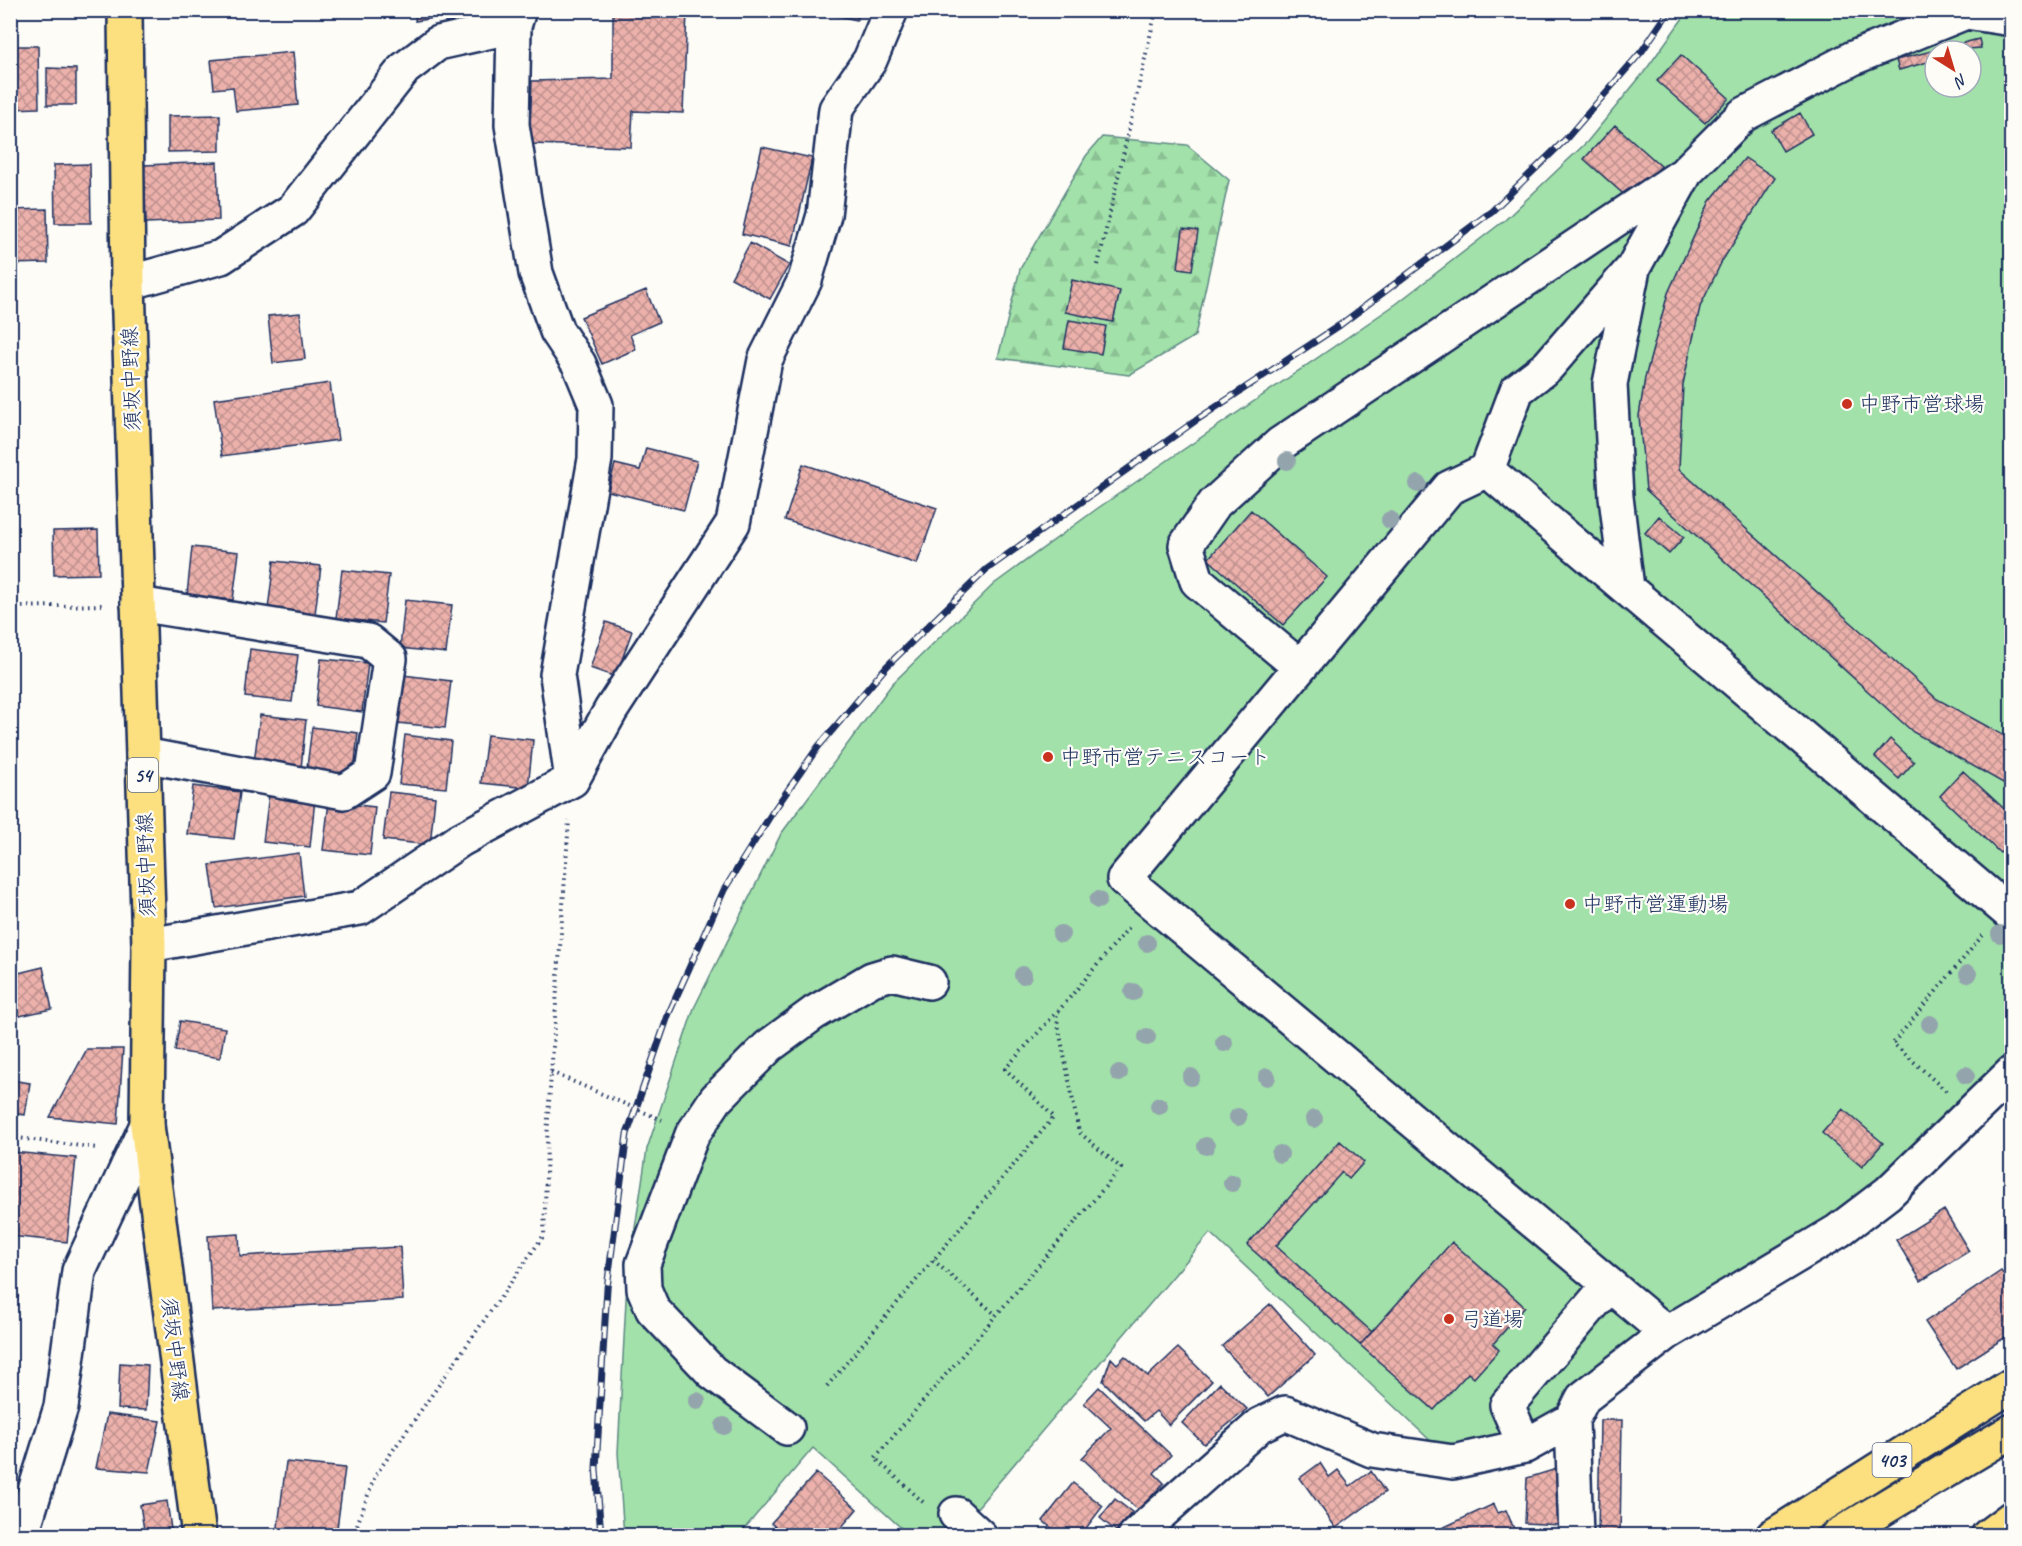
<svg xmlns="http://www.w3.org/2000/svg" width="2022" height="1546" font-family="Caveat,'Klee One',sans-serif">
	<defs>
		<pattern id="forest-firs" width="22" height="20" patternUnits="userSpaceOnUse" patternTransform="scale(1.5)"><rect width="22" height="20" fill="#a2e1a9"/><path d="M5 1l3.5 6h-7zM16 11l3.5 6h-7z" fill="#8bc194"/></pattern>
		<pattern id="building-cross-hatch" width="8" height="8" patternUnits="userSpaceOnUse" patternTransform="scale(1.5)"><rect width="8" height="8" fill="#ecb1ab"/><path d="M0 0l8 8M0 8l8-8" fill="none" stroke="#be908e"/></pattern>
	</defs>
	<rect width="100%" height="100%" fill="#fdfcf7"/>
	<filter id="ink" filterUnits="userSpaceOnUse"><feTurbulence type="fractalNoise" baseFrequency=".0167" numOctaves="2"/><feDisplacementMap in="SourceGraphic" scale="12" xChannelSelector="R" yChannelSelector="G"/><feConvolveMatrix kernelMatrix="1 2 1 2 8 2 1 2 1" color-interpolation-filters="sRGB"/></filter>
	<g filter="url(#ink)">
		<path fill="#a2e1a9" stroke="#5e8884" stroke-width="1.5" fill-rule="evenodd" d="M1688,11H2011V1073L1888,1193L1572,1420L1453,1462L1210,1233L954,1535H909L813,1448L739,1535L624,1536L618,1453L627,1281L647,1149L694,1008L781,834L892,684L994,584L1098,508L1396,304L1505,220L1587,142L1645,71ZM1935,51H1971V87H1935Z"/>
		<path fill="url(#forest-firs)" stroke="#5e8884" stroke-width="1.5" d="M1102,137L1187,145L1229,180L1195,336L1129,375L998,358L1020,269L1086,156Z"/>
		<path fill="url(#building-cross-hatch)" stroke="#1b2f5e" stroke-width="1.5" d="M172,10H228V11L172,13Z
			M416,10H486L415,21Z
			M613,10L687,12L683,113L633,111L631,147L529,144L532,81L613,79Z
			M813,10H859L857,20Z
			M1979,39L1981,48L1935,51V60L1899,70L1896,60Z
			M10,46H38L39,108L10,109Z
			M293,52L298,105L236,111L233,87L214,89L211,60Z
			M1681,55L1729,98L1705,123L1657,81Z
			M47,68L76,69V105H47Z
			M1800,113L1812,134L1783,151L1771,130Z
			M220,115V151L168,152V116Z
			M1615,125L1661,166L1630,200L1584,159Z
			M762,147L812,158L792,246L742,234Z
			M1745,158L1775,178L1722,261L1700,307L1683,384L1679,469L1937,699L2012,740V788L1913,732L1646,490L1639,416L1645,378L1668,293L1710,201Z
			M217,162L219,220L146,223L144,165Z
			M90,164L91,223H55L54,165Z
			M47,209L48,263L10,264V210Z
			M1183,229L1198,231L1192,270L1178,268Z
			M750,243L789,265L770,299L731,278Z
			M1072,280L1120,291L1113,322L1065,312Z
			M646,290L659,322L630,335L636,349L602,364L581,317Z
			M300,313L305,359L273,363L268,316Z
			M1069,320L1106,326L1101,354L1064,348Z
			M330,383L338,440L222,456L214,399Z
			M646,448L697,461L684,510L608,491L615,464L640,470Z
			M803,464L937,508L917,564L785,520Z
			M1251,510L1327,577L1283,625L1208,559Z
			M1659,516L1684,537L1669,554L1645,533Z
			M98,530L99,574L54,575L53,531Z
			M192,547L239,552L233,600L187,595Z
			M274,561L321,566L315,614L268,609Z
			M342,570L389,575L383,623L336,618Z
			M405,600L452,605L446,653L400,648Z
			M606,622L632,631L616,677L590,668Z
			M250,649L298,655L292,702L245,697Z
			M321,659L368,663L362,712L316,706Z
			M403,675L451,681L445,728L398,723Z
			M260,715L306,720L301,768L254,763Z
			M312,727L358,733L353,781L306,775Z
			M405,735L451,741L446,788L399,784Z
			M487,735L533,740L528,788L481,783Z
			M1890,739L1914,762L1899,779L1875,757Z
			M1963,771L2012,816V841L2000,853L1940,796Z
			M193,786L240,792L234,839L187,834Z
			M389,792L435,797L430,845L383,840Z
			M269,794L315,799L310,847L263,842Z
			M329,802L375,807L370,855L323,850Z
			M299,853L304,896L216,908L210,865Z
			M43,967L52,1009L10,1018V975Z
			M180,1021L225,1028L220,1058L175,1051Z
			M87,1049H123L118,1124L50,1117Z
			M10,1080L30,1083L25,1115L10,1113Z
			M1843,1109L1883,1143L1862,1167L1822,1133Z
			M1340,1141L1364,1162L1349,1179L1342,1172L1276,1246L1372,1332L1360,1345L1247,1245Z
			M12,1152L76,1158L67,1242L10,1236Z
			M1944,1210L1969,1251L1921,1281L1896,1240Z
			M239,1234L240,1256L400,1247L403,1300L212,1311L208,1236Z
			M1452,1242L1525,1307L1493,1344L1499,1350L1474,1378L1468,1373L1434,1410L1360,1345Z
			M2001,1271L2012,1286V1333L1956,1369L1925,1322Z
			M10,1294L18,1295L10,1345Z
			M1270,1304L1315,1355L1268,1397L1222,1346Z
			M1178,1348L1212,1381L1169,1425L1156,1411L1144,1421L1103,1381L1111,1358L1117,1364L1125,1356L1148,1376Z
			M120,1363L148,1365L146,1410L118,1409Z
			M1220,1383L1247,1409L1204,1444L1182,1423Z
			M1099,1387L1171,1455L1154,1473L1164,1483L1138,1510L1082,1458L1111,1428L1084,1403Z
			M107,1414L160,1421L149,1472L96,1468Z
			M1600,1420H1622L1620,1536H1598Z
			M286,1462L345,1468L336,1536L277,1535Z
			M1320,1463L1329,1477L1338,1470L1350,1486L1371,1471L1385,1492L1336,1528L1300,1478Z
			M1563,1467L1560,1525L1525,1523L1527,1478Z
			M816,1473L857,1509L834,1536H785L771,1523Z
			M1073,1483L1103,1506L1080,1536H1061L1043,1521Z
			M1115,1499L1132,1512L1116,1531L1100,1518Z
			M167,1501L172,1536H145L140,1505Z
			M1494,1504L1498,1513L1506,1510L1517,1536H1425Z"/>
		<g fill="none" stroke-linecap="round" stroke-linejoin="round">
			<g stroke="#1b2f5e" stroke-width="38">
				<path id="minor" d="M519,10L514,26L512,125L536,273L557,331L579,364L596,405L595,459L557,675L572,780
					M2012,19L1966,12L1853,58L1743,115L1686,172L1633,268L1548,366L1517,390L1487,470L2012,915
					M128,283L221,257L293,210L404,69L438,43L514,26
					M1487,470L1449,488L1124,879L1667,1333
					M1627,588L1616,497L1610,384L1633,269
					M138,604L368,641L390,659L373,773L344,792L143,755
					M1300,667L1197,581L1186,545L1215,503L1280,444L1681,176
					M149,945L360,908L460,840L572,780L611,710L733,523L765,360L805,280L824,215L836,109L870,60L891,10
					M787,1428L712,1372L653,1310L644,1289L643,1264L692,1135L716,1099L769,1046L814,1013L872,979L892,973L929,982
					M1525,1446L1507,1405L1609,1285
					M956,1514L980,1536
					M21,1536L61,1407L79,1271L147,1125
					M1135,1536L1260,1425L1285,1413L1372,1450L1453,1462L1525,1446L1572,1420
					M1576,1536L1572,1420L1583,1398L1667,1333L1838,1231L1888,1193L2012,1073"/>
			</g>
			<g stroke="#1b2f5e" stroke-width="38">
				<path id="major" d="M125,10L128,283L149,945L147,1125L199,1536"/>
			</g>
			<g stroke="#1b2f5e" stroke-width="38">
				<path id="highway" d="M1773,1536L2012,1385
					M1837,1536L2012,1431
					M1988,1536L2012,1518"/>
			</g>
			<path stroke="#1b2f5e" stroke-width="4" stroke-dasharray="1.5 4.5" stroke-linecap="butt" d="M1098,265L1156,10
				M10,607L105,605
				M551,1072L662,1120
				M1946,1091L1893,1043L1983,935
				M10,1137L97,1148
				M933,1260L996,1315
				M827,1386L1054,1117L1005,1069L1055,1014
				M923,1502L875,1458L1121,1168L1079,1132L1056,1014L1129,927
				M353,1536L375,1476L544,1235L548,1117L569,820"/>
			<use href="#minor" stroke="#fdfcf7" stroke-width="33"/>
			<use href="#major" stroke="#fce080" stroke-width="33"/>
			<use href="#highway" stroke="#fce080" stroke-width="33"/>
			<g stroke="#1b2f5e" stroke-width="7">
				<path id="rail" d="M601,1536L596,1468L607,1288L627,1134L669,1013L724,890L772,813L818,747L887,666L987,569L1198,419L1340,325L1492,211L1565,140L1642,51L1670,10"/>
			</g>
			<use href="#rail" stroke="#fdfcf7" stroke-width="4.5" stroke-dasharray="14" stroke-linecap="butt"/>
		</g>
		<g fill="#93a4ad">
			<circle cx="1287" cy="461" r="9"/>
			<circle cx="1418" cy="484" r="9"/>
			<circle cx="1390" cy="520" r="9"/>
			<circle cx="1098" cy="900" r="9"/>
			<circle cx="1061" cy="934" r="9"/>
			<circle cx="2000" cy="934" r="9"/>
			<circle cx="1147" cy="943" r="9"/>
			<circle cx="1968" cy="974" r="9"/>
			<circle cx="1023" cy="975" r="9"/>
			<circle cx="1133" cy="992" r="9"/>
			<circle cx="1930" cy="1024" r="9"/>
			<circle cx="1147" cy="1037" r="9"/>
			<circle cx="1224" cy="1043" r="9"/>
			<circle cx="1119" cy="1073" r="9"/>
			<circle cx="1966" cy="1075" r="9"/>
			<circle cx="1191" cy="1077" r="9"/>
			<circle cx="1267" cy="1077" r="9"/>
			<circle cx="1159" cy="1106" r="9"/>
			<circle cx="1238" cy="1117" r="9"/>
			<circle cx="1314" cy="1119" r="9"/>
			<circle cx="1206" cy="1146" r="9"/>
			<circle cx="1280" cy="1154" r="9"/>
			<circle cx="1232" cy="1183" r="9"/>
			<circle cx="697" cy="1401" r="9"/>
			<circle cx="724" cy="1426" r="9"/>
		</g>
	</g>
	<g fill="#c8321e" stroke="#fdfcf7" stroke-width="2">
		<circle cx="1847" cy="404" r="6"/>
		<circle cx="1048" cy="757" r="6"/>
		<circle cx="1570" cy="904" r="6"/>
		<circle cx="1449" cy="1319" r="6"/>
	</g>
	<g text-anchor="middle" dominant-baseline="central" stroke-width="4.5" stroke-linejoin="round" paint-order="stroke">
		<g fill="#fdfcf7" stroke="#5f6c8c" stroke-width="1.5">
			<rect x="128" y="758" width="30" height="34" rx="4.5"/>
			<rect x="1872.5" y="1443" width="39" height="34" rx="4.5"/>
		</g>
		<g font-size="20" font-weight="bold" fill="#1b2f5e">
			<text x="143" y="775">54</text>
			<text x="1892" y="1460">403</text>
		</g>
		<g font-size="21" fill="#1b2f5e" stroke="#fdfcf7">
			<text transform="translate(131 379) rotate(-92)">須坂中野線</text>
			<text transform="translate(146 865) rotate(-92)">須坂中野線</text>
			<text transform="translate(175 1349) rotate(83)">須坂中野線</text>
		</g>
		<g font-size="21" fill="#1b2f5e" stroke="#fdfcf7" text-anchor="start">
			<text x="1859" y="404">中野市営球場</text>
			<text x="1060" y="757">中野市営テニスコート</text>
			<text x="1582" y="904">中野市営運動場</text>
			<text x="1461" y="1319">弓道場</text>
		</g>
	</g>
	<rect width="2022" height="1546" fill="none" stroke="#fdfcf7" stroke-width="36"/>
	<rect x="18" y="18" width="1986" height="1510" fill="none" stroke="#1b2f5e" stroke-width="2" filter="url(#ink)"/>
	<g transform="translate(1953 69) rotate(143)"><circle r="28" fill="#fdfcf7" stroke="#a3aaba" stroke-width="1.5"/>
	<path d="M0-4.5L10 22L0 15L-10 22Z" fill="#c8321e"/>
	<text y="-9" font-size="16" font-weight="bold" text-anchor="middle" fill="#1b2f5e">N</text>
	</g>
</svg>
